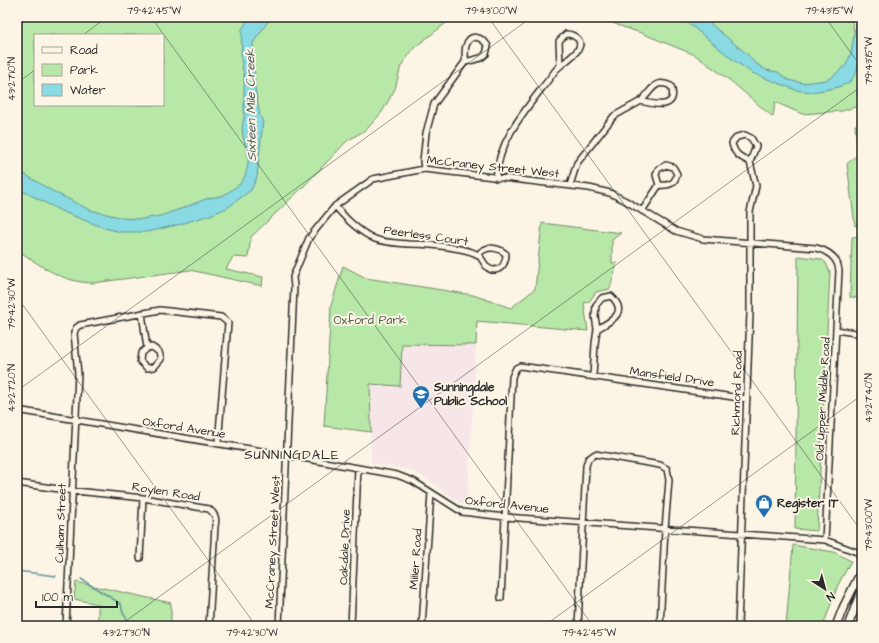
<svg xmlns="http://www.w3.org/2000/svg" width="879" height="643" font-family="'Architects Daughter',sans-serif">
	<rect width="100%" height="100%" fill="#fcf5e5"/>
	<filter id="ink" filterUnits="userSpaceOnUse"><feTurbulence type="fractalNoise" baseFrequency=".025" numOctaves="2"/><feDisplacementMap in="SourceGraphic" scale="8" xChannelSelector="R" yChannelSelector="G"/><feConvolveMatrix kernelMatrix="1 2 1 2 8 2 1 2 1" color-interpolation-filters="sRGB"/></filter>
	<g filter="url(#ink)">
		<path fill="#f6e6e8" d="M402,344L476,345L467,507L460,503L428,480L411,470L371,463L370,384L400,385Z"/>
		<path fill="#b8e8a7" stroke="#728a69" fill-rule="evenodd" d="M17,17H454L414,48L401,66L395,89L382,112L367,129L347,141L304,186L251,237L248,258L233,257L226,269L263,277L262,286L190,270L93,283C61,282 43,267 17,250ZM35,35H163V105H35Z
			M598,17H851L862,68V105L842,111L802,114L775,102L773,117L732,82L695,55L641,33L620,26Z
			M862,124V224L855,226L847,164L858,154L855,125Z
			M542,223L621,233L612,240V263H617L610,289L596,292L589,302L584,303L588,331L477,321L476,345L402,344L400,386L370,384L371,432L324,426L331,306L343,266L366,278L473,295L511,308L535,289Z
			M862,236V298L850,297L852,237Z
			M798,256L821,259L826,263L830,272L817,531L795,529Z
			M793,545L834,552L851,561L838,585L823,626H786Z
			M76,582L171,603V626H98V604L74,599Z"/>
		<path fill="#89dae2" stroke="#639499" d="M250,17H271L253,43L255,88L260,116L263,120L257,177L251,190L227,208L210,215L181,224L147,232H121L104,228L61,211L17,188V167L24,174L54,192L90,210L123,218L142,219L160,216L183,208L206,199L224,195L240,184L245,176L248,165V152L243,137L242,127L244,117V76L241,59L242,29Z
			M681,17H705L712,25L747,54L754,62L766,70L778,72L788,80L803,83L826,80L832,77L846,65L851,53L855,29L858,17H862V49L856,73L849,83L835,88L812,92L796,90L752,73L732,59Z"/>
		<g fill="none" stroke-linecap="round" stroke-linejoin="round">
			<path stroke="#639499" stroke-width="1.5" d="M17,571L56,576
				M81,579L121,604L123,613L128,621L143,623L146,626"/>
			<g stroke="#2b2b2b" stroke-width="8">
				<path id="street" d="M424,169L423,161L426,133L434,104L465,62L481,58L486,54L488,46C482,37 470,32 466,46C464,51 466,57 465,62
					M496,178C499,136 531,104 555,71C561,63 587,50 578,39C574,35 571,34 566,34L559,41L560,65
					M570,185L577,163L614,116L641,101C655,105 679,110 671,86C654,78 652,91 641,101
					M335,206C346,219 359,232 375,239C386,243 397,243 408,244C425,244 444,246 460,249C465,250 474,252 478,255C484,259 485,271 495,270C503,269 506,261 506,254C498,247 486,245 478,255
					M642,211L659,185L656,175L658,169L666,165L673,167L677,174C675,184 669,186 659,185
					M142,313L147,348
					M836,330L862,334
					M152,347L159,352L161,359L154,367L147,368L140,361L141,353L147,348Z
					M593,376L595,344L597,329L595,316L596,305L602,298L611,296C629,313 611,321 597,329
					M17,410L280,454L397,475L413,481L462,512L505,517L825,540L862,554
					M17,483L66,490L143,498L209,509C215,514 217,518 215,526L209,626
					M140,558L143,498
					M501,598L512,377L516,368L520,366L747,399
					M66,626L78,374L74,333L76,328L80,325L160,310L221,317L228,323L218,444
					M279,626L294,287L293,277L309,238L335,206L373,179L424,169L589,188L610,193L626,201L676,231L703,239L816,248C828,251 838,258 839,271L825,540
					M351,626L358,468
					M422,626L431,493
					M578,626L586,466L588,459L595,454L660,465L667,469L669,480L665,529L660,626
					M738,626L750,313V212L756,186L750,162L756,146L751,138L745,135L737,137L732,143C734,154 740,157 750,162"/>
			</g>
			<g stroke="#2b2b2b" stroke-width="10">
				<path id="secondary" d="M836,626L843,608L862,570
					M848,626L857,602L862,592"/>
			</g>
			<use href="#street" stroke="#fcf5e5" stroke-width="5"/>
			<use href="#secondary" stroke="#fcf5e5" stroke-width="7"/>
		</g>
	</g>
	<path fill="none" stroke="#2b2b2b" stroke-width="1" stroke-opacity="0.45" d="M151,17L593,626M488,17L862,532M825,17L862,68M83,35L107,17M17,83L35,70M17,297L256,626M17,391L532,17M119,626L862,86M544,626L862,395"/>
	<defs>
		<g id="school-pin" transform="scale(0.9)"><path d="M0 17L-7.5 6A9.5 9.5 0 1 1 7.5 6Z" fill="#1f6fb2" stroke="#fcf5e5"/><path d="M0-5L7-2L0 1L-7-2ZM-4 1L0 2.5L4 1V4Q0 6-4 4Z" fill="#fff"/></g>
		<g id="shop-pin" transform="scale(0.9)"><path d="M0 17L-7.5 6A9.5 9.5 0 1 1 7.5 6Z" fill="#1f6fb2" stroke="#fcf5e5"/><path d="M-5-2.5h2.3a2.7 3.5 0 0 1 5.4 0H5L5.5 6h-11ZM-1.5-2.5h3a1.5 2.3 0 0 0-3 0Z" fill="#fff"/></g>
	</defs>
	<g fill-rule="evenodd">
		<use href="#school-pin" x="421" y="394"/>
		<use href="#shop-pin" x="764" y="503"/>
	</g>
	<g text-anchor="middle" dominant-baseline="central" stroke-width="4" stroke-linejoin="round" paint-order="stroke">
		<g font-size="12" fill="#2b2b2b" stroke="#fcf5e5">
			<text transform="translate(493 167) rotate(6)">McCraney Street West</text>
			<text transform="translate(426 236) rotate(8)">Peerless Court</text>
			<text transform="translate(672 377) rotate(8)">Mansfield Drive</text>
			<text transform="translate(737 393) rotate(-88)">Richmond Road</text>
			<text transform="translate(823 399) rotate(-87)">Old Upper Middle Road</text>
			<text transform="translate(184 428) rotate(9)">Oxford Avenue</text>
			<text transform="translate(166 492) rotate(9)">Roylen Road</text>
			<text transform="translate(507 505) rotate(6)">Oxford Avenue</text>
			<text transform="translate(61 523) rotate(-88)">Culham Street</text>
			<text transform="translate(273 542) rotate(-87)">McCraney Street West</text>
			<text transform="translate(345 547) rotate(-88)">Oakdale Drive</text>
			<text transform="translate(416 559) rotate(-86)">Miller Road</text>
		</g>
		<g font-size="12" fill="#4e5a4a" stroke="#fcf5e5">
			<text x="370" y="320">Oxford Park</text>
		</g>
		<g font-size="12" font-weight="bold" fill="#2b2b2b" stroke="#fcf5e5" text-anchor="start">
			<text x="434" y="387">Sunningdale<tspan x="434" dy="14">Public School</tspan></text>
			<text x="777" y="503">Register IT</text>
		</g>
		<g font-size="13" font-style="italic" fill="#425759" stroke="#fcf5e5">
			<text transform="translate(251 105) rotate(-91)">Sixteen Mile Creek</text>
		</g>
		<g font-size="13" letter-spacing="1" fill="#2b2b2b" stroke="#fcf5e5">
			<text x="292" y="455">SUNNINGDALE</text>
		</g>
	</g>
	<rect width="879" height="643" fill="none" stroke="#fcf5e5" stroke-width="44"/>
	<rect x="34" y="34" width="130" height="72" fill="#fcf5e5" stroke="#a8a49b"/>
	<rect x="42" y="47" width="20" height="6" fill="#fcf5e5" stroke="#a8a49b"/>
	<text x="70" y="54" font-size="12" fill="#2b2b2b">Road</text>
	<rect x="42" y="64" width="20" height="12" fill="#b8e8a7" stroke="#a8a49b"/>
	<text x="70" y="74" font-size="12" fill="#2b2b2b">Park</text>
	<rect x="42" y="84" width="20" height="12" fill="#89dae2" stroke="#a8a49b"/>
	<text x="70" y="94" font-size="12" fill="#2b2b2b">Water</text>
	<g transform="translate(825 589) rotate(144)" stroke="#fcf5e5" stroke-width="3" paint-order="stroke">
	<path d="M0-3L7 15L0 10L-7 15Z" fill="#2b2b2b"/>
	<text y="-6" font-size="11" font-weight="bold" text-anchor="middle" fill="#2b2b2b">N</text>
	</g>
	<path d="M36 601v6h81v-6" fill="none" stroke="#2b2b2b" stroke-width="2"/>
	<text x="42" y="601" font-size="12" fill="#2b2b2b" stroke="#fcf5e5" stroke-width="3" paint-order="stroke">100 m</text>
	<rect x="22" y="22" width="835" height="599" fill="none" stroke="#2b2b2b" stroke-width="1.5"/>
	<g font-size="10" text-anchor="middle" fill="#2b2b2b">
		<text x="154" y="14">79°42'45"W</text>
		<text x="491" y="14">79°43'00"W</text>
		<text x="829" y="14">79°43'15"W</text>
		<text transform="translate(868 61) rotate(-90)" y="4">79°43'15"W</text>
		<text transform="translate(11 79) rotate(-90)" y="4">43°27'10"N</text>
		<text transform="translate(11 304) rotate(-90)" y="4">79°42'30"W</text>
		<text transform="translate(11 388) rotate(-90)" y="4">43°27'20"N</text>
		<text transform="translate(868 398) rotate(-90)" y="4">43°27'40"N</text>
		<text transform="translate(868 525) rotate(-90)" y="4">79°43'00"W</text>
		<text x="126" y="636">43°27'30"N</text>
		<text x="252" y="636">79°42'30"W</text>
		<text x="589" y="636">79°42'45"W</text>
	</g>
</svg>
